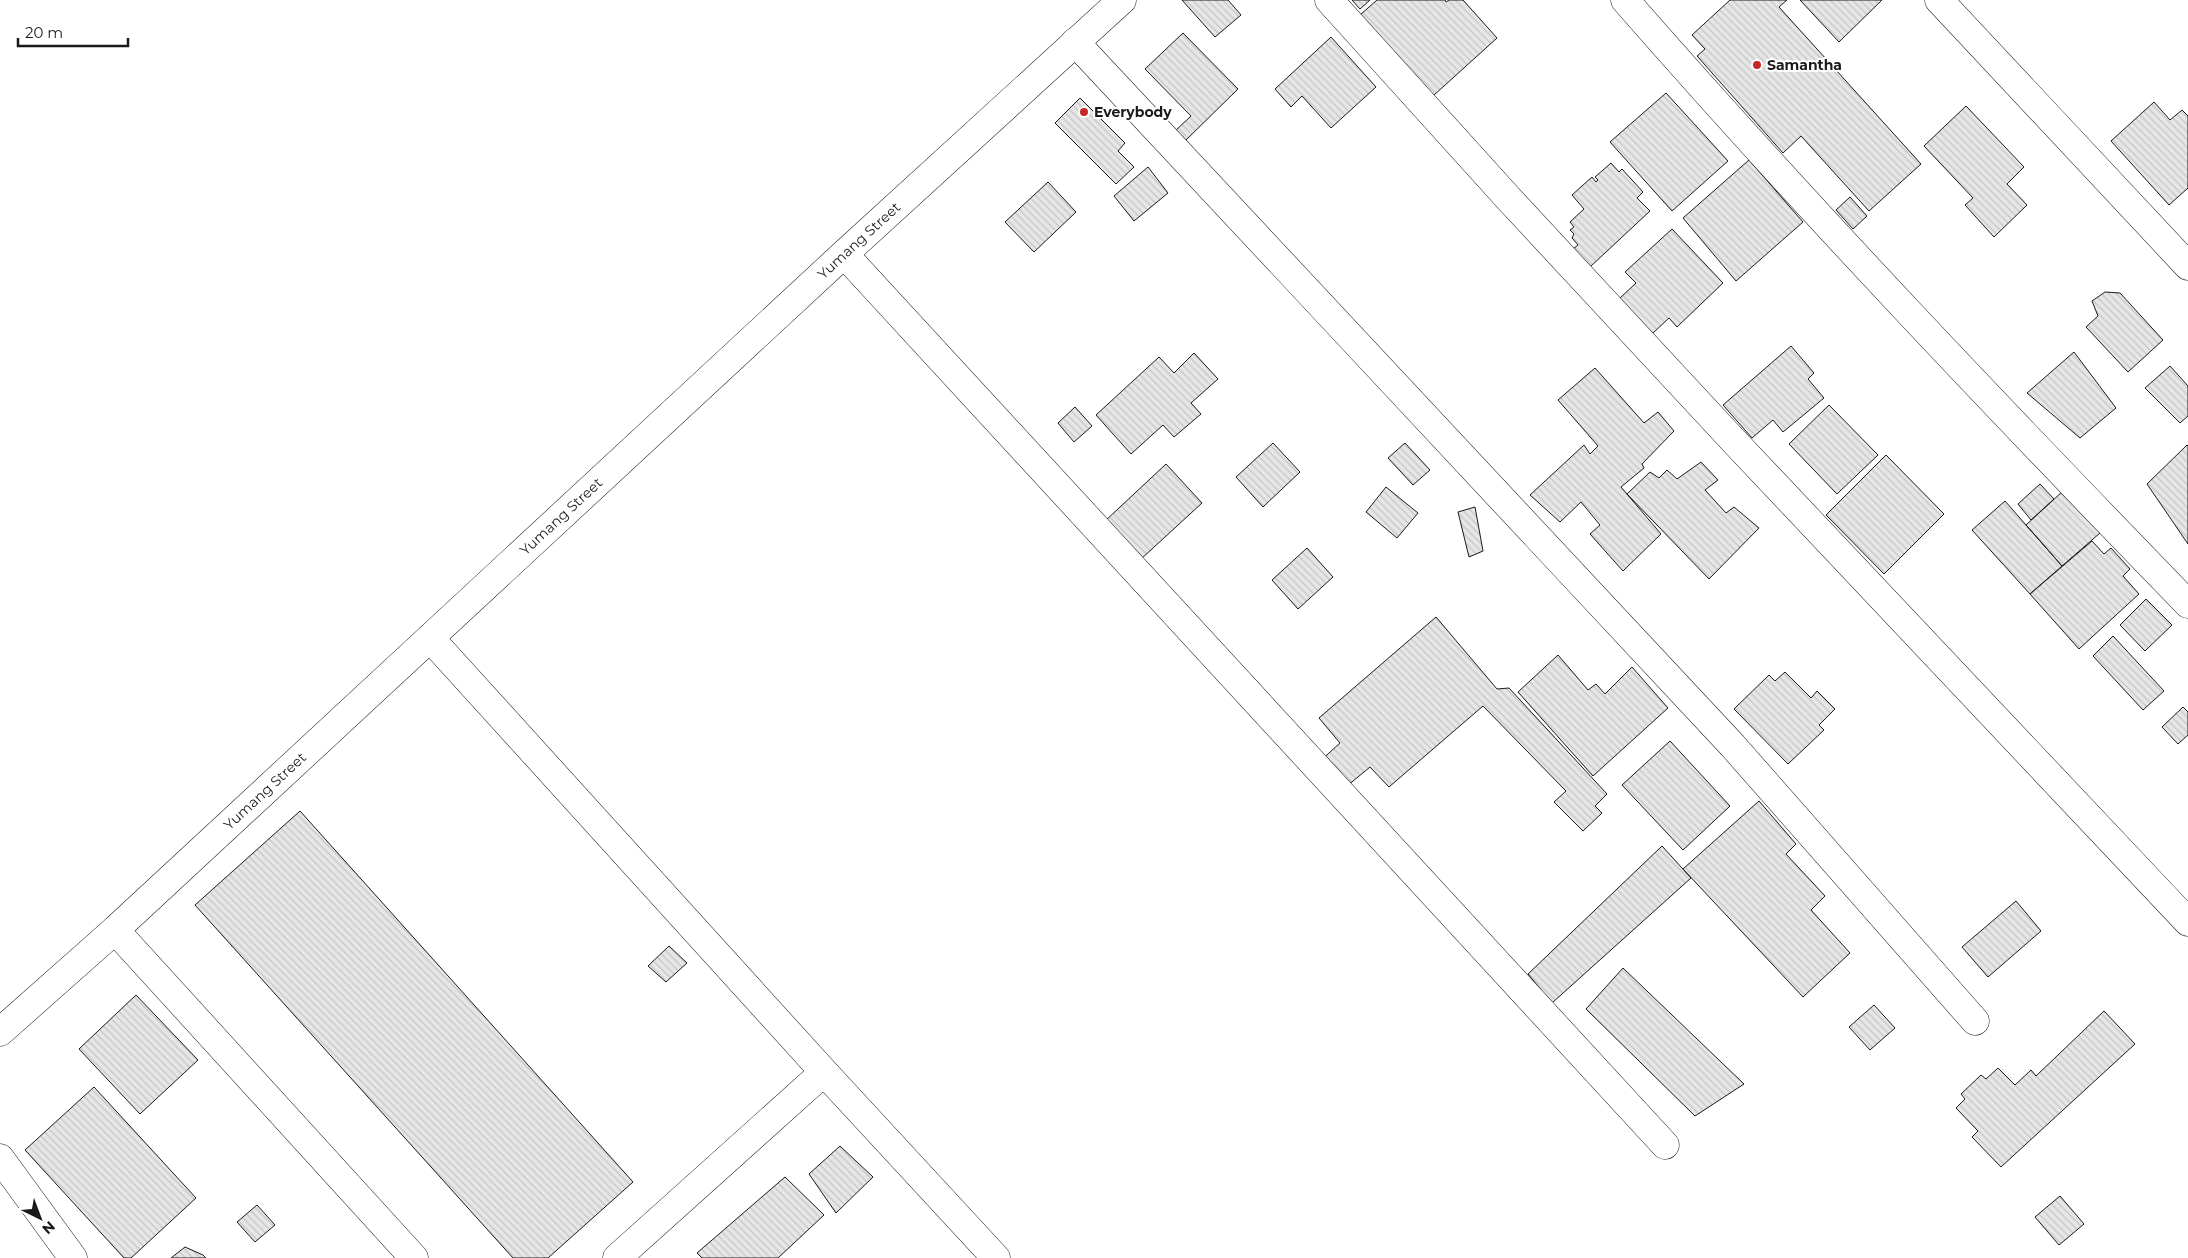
<svg xmlns="http://www.w3.org/2000/svg" width="2188" height="1258" font-family="Montserrat,sans-serif">
	<defs>
		<pattern id="building-back-hatch" width="6" height="6" patternUnits="userSpaceOnUse" patternTransform="scale(1.25)"><rect width="6" height="6" fill="#e6e6e6"/><path d="M-1 5l2 2M0 0l6 6M5-1l2 2" fill="none" stroke="#c5c5c5"/></pattern>
	</defs>
	<rect width="100%" height="100%" fill="#fff"/>
	<path fill="url(#building-back-hatch)" stroke="#1a1a1a" d="M1182,0H1228L1241,15L1215,37Z
		M1352,0H1370L1360,9Z
		M1377,0H1445L1446,2L1449,0H1463L1497,38L1433,96L1360,15Z
		M1730,0H1787L1779,7L1921,164L1869,211L1801,136L1783,153L1697,56L1705,49L1692,35Z
		M1800,0H1882L1839,42Z
		M1183,33L1238,89L1185,141L1175,131L1191,116L1145,69Z
		M1331,37L1376,87L1331,128L1302,96L1291,107L1275,89Z
		M1666,93L1728,161L1672,211L1610,142Z
		M1080,98L1125,143L1118,151L1134,167L1116,184L1055,123Z
		M2154,102L2170,120L2182,110L2188,116V188L2169,205L2111,141Z
		M1966,106L2024,167L2007,184L2027,205L1994,237L1965,205L1973,198L1924,146Z
		M1749,160L1803,222L1736,281L1683,218Z
		M1611,163L1619,172L1622,169L1643,192L1637,198L1650,211L1590,267L1573,249L1578,245L1572,238L1574,234L1570,230L1574,227L1570,222L1584,209L1572,195L1592,177L1596,182L1598,180L1595,177Z
		M1148,167L1168,193L1134,221L1114,196Z
		M1048,182L1076,212L1034,252L1005,222Z
		M1850,197L1867,216L1853,229L1836,210Z
		M1672,229L1723,283L1677,327L1669,318L1652,334L1619,299L1636,283L1625,272Z
		M2105,292L2120,293L2163,340L2128,372L2086,327L2098,316L2092,301Z
		M1791,346L1814,373L1808,379L1824,398L1783,432L1773,420L1752,438L1723,405Z
		M2074,352L2116,408L2080,438L2027,393Z
		M1194,353L1218,379L1191,403L1201,414L1174,437L1163,425L1131,454L1096,415L1159,357L1174,373Z
		M2170,366L2188,386V416L2180,423L2145,388Z
		M1595,368L1644,423L1658,412L1674,431L1642,464L1644,468L1621,487L1661,534L1623,571L1590,534L1600,525L1581,502L1560,522L1530,495L1584,445L1590,454L1598,446L1558,400Z
		M1829,405L1878,455L1837,494L1789,444Z
		M1075,407L1092,426L1074,442L1058,423Z
		M1273,443L1300,472L1263,507L1236,477Z
		M1405,443L1430,470L1413,485L1388,458Z
		M2187,445L2188,446V544L2147,484Z
		M1886,455L1944,514L1884,574L1826,515Z
		M1701,462L1718,480L1705,490L1726,513L1734,507L1759,528L1709,579L1627,494L1650,472L1659,478L1667,470L1677,479Z
		M1166,464L1202,503L1140,560L1104,522Z
		M2040,484L2054,499L2031,520L2018,504Z
		M1386,487L1418,513L1397,538L1366,512Z
		M2063,491L2100,533L2062,566L2026,525Z
		M2005,501L2062,566L2030,594L1972,530Z
		M1475,507L1483,551L1469,557L1458,512Z
		M2092,541L2104,554L2111,548L2130,569L2123,576L2139,594L2079,649L2030,594Z
		M1307,548L1333,577L1298,609L1272,580Z
		M2146,599L2172,625L2145,651L2120,625Z
		M1436,617L1497,689L1509,688L1607,794L1595,806L1602,813L1583,831L1554,802L1566,791L1483,706L1389,787L1370,767L1341,791L1318,763L1340,743L1319,718Z
		M2113,636L2164,691L2143,710L2093,656Z
		M1558,655L1588,690L1596,684L1605,694L1632,667L1668,708L1593,776L1518,692Z
		M1785,672L1811,698L1817,691L1835,709L1819,725L1824,730L1788,764L1734,709L1769,675L1775,681Z
		M2183,707L2188,712V735L2178,744L2162,727Z
		M1670,741L1730,806L1683,850L1622,785Z
		M1759,801L1796,844L1786,854L1825,896L1811,910L1850,953L1803,997L1683,869Z
		M300,811L633,1182L548,1258H513L195,905Z
		M1662,846L1691,878L1552,1003L1528,974Z
		M2016,901L2041,931L1988,977L1962,947Z
		M669,946L687,963L666,982L648,966Z
		M1623,968L1744,1084L1695,1116L1586,1009Z
		M136,995L198,1060L140,1114L79,1049Z
		M1874,1005L1895,1028L1870,1050L1849,1027Z
		M2104,1011L2135,1044L2001,1167L1972,1137L1978,1131L1956,1108L1965,1099L1961,1094L1981,1075L1986,1079L1998,1068L2015,1085L2031,1070L2036,1076Z
		M94,1087L196,1198L131,1258H124L25,1150Z
		M840,1146L873,1177L836,1213L809,1174Z
		M785,1177L824,1215L778,1258H702L697,1253Z
		M2060,1196L2084,1224L2059,1245L2035,1217Z
		M257,1205L275,1225L255,1242L237,1222Z
		M185,1247L203,1255L206,1258H171Z"/>
	<g fill="none" stroke-linecap="round" stroke-linejoin="round">
		<g stroke="#1a1a1a" stroke-width="29">
			<path id="minor" d="M1329,0L1509,199L1732,439L2188,922
				M1625,0C1806,207 1996,406 2188,604
				M1939,0L2188,266
				M1075,42L1733,746L1975,1021
				M844,254L1665,1145
				M430,638L824,1072L996,1258
				M115,930L414,1258
				M0,1158L73,1258
				M617,1258L824,1072"/>
		</g>
		<g stroke="#1a1a1a" stroke-width="29">
			<g id="secondary">
				<path id="s1" d="M0,1032L115,930L844,254L1122,0"/>
			</g>
		</g>
		<use href="#minor" stroke="#fff" stroke-width="28"/>
		<use href="#secondary" stroke="#fff" stroke-width="28"/>
	</g>
	<g fill="#c62828" stroke="#fff" stroke-width="2">
		<circle cx="1757" cy="65" r="5"/>
		<circle cx="1084" cy="112" r="5"/>
	</g>
	<g text-anchor="middle" dominant-baseline="central" stroke-width="4" stroke-linejoin="round" paint-order="stroke">
		<g font-size="14" font-weight="bold" fill="#1a1a1a" stroke="#fff" text-anchor="start">
			<text x="1767" y="65">Samantha</text>
			<text x="1094" y="112">Everybody</text>
		</g>
		<g font-size="14" fill="#1a1a1a" stroke="#fff">
			<text stroke="none"><textPath href="#s1" startOffset="1168">Yumang Street</textPath></text>
			<text stroke="none"><textPath href="#s1" startOffset="762">Yumang Street</textPath></text>
			<text stroke="none"><textPath href="#s1" startOffset="358">Yumang Street</textPath></text>
		</g>
	</g>
	<g transform="translate(40 1218) rotate(138)" stroke="#ffffff" stroke-width="4" paint-order="stroke">
	<path d="M0-4L9 19L0 12L-9 19Z" fill="#1a1a1a"/>
	<text y="-8" font-size="14" font-weight="bold" text-anchor="middle" fill="#1a1a1a">N</text>
	</g>
	<path d="M18 38v8h110v-8" fill="none" stroke="#1a1a1a" stroke-width="2.5"/>
	<text x="25" y="38" font-size="15" fill="#1a1a1a" stroke="#ffffff" stroke-width="4" paint-order="stroke">20 m</text>
</svg>
